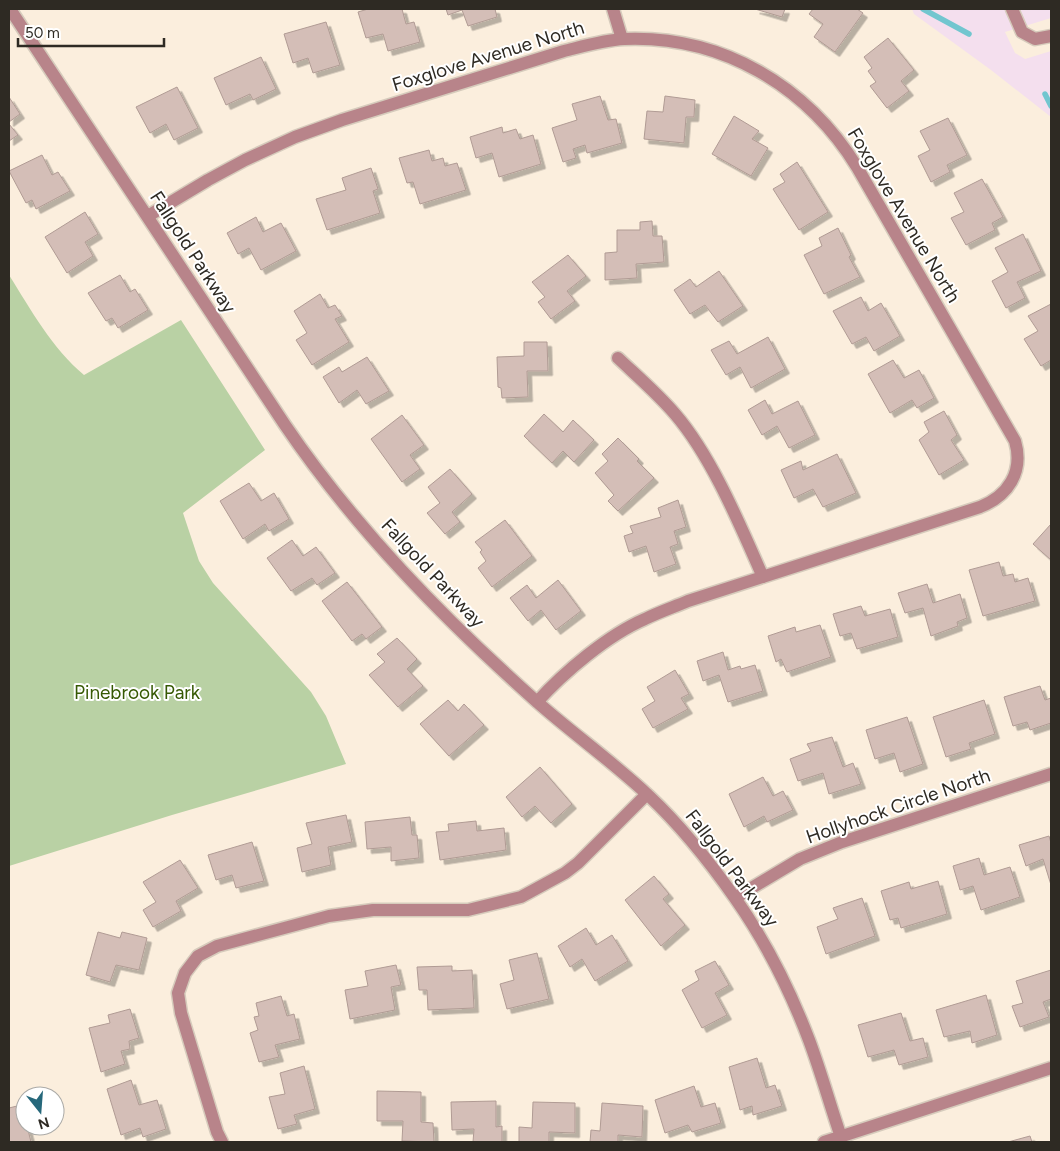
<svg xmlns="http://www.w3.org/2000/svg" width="1060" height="1151" font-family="Figtree,sans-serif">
	<defs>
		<filter id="shadow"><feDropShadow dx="4.5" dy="4.5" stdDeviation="0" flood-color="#0004"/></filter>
	</defs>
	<rect width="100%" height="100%" fill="#fbeedd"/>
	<path fill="#f4dfee" d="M912,9H1051V18L1005,32L1015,53L1025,59L1051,51V117L991,70L914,14Z"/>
	<path fill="#b9d1a4" d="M9,275C31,310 52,348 84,375L181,320L265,450L183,513L199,561L213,583L311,692L326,716L346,764L172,815L9,866Z"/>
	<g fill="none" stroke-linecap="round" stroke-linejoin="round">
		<path stroke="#72c6cf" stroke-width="5.5" d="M923,9L969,34
			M1045,94L1051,106"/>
	</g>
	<path fill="#d4beb7" stroke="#b09b94" filter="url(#shadow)" d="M368,9H402L406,24L414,22L420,42L388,51L383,34L366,38L358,12Z
		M446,9H495L497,17L468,26L462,10L448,15Z
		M755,9H785L782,17Z
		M813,9H857L863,13L835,52L814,37L823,24L809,14Z
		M326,22L340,65L313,73L308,58L293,63L284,34Z
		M888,38L914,70L901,81L909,91L887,108L870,86L876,82L868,71L872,68L864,57Z
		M261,57L276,89L253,100L250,94L226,105L214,78Z
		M177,87L198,128L174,140L166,124L150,133L136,107Z
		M600,96L608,120L616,119L622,143L587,153L585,145L573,149L576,158L563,162L552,128L577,120L572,104Z
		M665,96L695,100L694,117H686L684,143L644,139L647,111L663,112Z
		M9,97L20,114L9,122Z
		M734,116L759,131L752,139L768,148L751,176L712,154Z
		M948,118L967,155L947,165L950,172L931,182L918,156L930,150L920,131Z
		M9,124L18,135L9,141Z
		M502,127L503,133L516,129L520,139L533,135L541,164L499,177L492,153L476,158L470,137Z
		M429,150L432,161L443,158L445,166L457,163L466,190L420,204L413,182L407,183L399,158Z
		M42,155L52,175L58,172L70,191L36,209L32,200L26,203L9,171Z
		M797,162L828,212L799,230L773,189L785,182L780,174Z
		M371,168L378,189L373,191L380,213L327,230L316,199L346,190L342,178Z
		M982,179L1003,217L992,223L995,230L966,245L951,218L964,212L954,193Z
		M85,212L98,234L85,242L93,256L67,273L45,237Z
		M256,217L263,232L281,223L296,251L261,270L249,248L238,254L227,233Z
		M652,221L653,236H662L664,262L636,264L637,278L605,280V253L617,252V230H640V222Z
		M838,228L851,255L849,257L860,277L824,294L804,255L822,246L819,238Z
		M1023,234L1041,271L1017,282L1025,298L1006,308L992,281L1008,272L995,248Z
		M568,255L586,276L567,291L575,301L551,319L538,302L545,297L532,282Z
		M719,271L743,306L718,322L705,305L690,314L674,290L690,279L696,287Z
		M120,275L130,292L135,289L148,310L118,328L112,318L106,321L88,293Z
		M320,294L328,308L335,305L342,316L335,319L349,342L312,365L296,340L307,333L294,311Z
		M861,297L868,311L881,303L900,336L874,351L866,337L852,344L833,311Z
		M1051,304V360L1041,366L1024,339L1038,331L1028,316Z
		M768,337L785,369L751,388L740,367L726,375L711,350L729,341L737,354Z
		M524,342H547L548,371H527L528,397L502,398L501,388L498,387L497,357L524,356Z
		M367,357L389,391L366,404L357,390L339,403L323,377L339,367L342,372Z
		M893,360L904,378L919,370L934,398L917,408L912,400L890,413L868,374Z
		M765,400L772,414L798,401L815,435L789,448L777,426L762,435L748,410Z
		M944,411L957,435L951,440L964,460L939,475L919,440L929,432L924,422Z
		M544,414L563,432L573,420L594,440L574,462L563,451L552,463L524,436Z
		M402,415L424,445L410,455L420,469L402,482L371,439Z
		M618,438L639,459L637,461L654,478L618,511L608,501L614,495L595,473L608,461L602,454Z
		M837,454L856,493L823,507L813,489L794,498L781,470L801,461L803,470Z
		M450,469L472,494L452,512L460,522L445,534L427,513L440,503L428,487Z
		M249,483L261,501L274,493L289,519L269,531L265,524L243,539L220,501Z
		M678,500L686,527L674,531L678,544L670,547L676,564L654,572L646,546L629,552L624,536L633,533L630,526L661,517L658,508Z
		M505,520L532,556L492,587L478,568L486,561L480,552L482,550L475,542Z
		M1051,524V560L1033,544Z
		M292,540L303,556L316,547L335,573L317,585L312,578L291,591L267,558Z
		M999,562L1003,576L1013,574L1015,582L1028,578L1035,601L983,616L969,570Z
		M558,580L581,611L556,630L541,610L528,621L510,598L527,585L536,598Z
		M347,582L382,627L366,639L362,634L352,641L322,601Z
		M927,584L933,603L960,594L967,618L957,622L958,626L931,636L923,608L905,613L898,593Z
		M861,606L865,616L890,609L898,637L857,649L851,633L840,636L833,614Z
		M820,625L831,657L787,672L781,659L776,662L768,636L795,627L796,632Z
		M397,638L417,659L407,669L423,686L398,707L369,675L385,662L377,654Z
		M723,652L728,670L740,666L741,669L755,665L763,691L728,702L719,675L703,681L697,661Z
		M675,670L689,694L681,698L688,709L653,728L642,709L655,701L647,687Z
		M1040,686L1045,700L1051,698V723L1030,730L1027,722L1013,726L1004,697Z
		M448,700L458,711L464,704L484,725L449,756L420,724Z
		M984,700L995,734L969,743L971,749L946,757L933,717Z
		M907,717L923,764L900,772L894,753L875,759L866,730Z
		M832,737L843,767L853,763L861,784L829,794L823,773L798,781L790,759L811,751L807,744Z
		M540,767L572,804L551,823L535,806L522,817L506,797Z
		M763,777L773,796L783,791L793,810L767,822L764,816L744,827L729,794Z
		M346,815L352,842L328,847L331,865L302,872L297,848L312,844L306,823Z
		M410,817L412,835H417L419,858L391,861V847L367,849L365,822Z
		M476,821L477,831L504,828L506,850L440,860L436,832L449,831L448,824Z
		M1049,836L1051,843V885L1043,859L1026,866L1019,845Z
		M252,842L264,881L236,888L232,875L216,880L208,855Z
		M979,858L984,875L1010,867L1020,897L981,910L973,886L960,890L953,866Z
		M180,860L198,888L176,901L181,911L153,927L143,910L156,902L143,882Z
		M654,876L669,894L663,899L685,925L661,946L625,900Z
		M938,881L947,914L901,928L898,918L890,920L881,891L909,882L911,889Z
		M862,898L875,936L826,954L817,927L838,919L833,908Z
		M586,928L596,945L612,935L628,961L595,981L582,959L570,967L558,946Z
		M98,932L120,938L122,932L147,938L139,970L116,965L110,982L86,975Z
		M537,953L549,999L507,1009L500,984L514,980L509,960Z
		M715,961L729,985L715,993L727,1015L702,1028L682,990L699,980L695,971Z
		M396,965L401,985L391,987L395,1010L350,1019L345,990L368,986L365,971Z
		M452,966V971L472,970L474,1008L428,1010L427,990H419L417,967Z
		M1051,970V999L1043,1002L1049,1017L1020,1027L1012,1006L1023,1003L1016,981Z
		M986,995L997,1035L972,1043L970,1031L944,1037L936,1010Z
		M281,996L287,1016L294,1014L300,1039L275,1045L279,1057L259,1062L250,1033L258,1030L254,1017L259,1016L256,1003Z
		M130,1009L139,1038L129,1041L130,1049L121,1051L125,1064L101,1072L89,1028L110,1023L108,1015Z
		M901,1013L910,1041L923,1038L928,1057L899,1065L894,1050L868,1057L858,1025Z
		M757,1058L766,1088L775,1085L782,1106L753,1115L752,1106L740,1110L729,1067Z
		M304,1066L315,1109L294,1115L297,1124L278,1129L269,1097L285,1094L280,1073Z
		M131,1080L139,1105L157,1100L166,1129L143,1137L140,1128L121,1135L107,1089Z
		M694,1086L701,1107L715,1103L721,1123L692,1132L688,1125L665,1133L655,1100Z
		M377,1091L421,1092V1122L433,1123L434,1142L402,1141L403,1121H377Z
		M496,1101V1127L502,1126V1142H473L474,1129L452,1130L451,1102Z
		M533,1102L575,1103V1133L549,1132V1142H519V1127L532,1128Z
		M602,1103L643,1106L642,1137L618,1135V1142H590L591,1130L600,1131Z
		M21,1105L25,1126H27L31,1142H9V1108Z
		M1030,1136L1032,1142H1008Z"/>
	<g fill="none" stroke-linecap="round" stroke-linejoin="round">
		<g stroke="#d6cbbc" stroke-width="15">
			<path id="minor" d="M10,9L285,425C355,528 443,618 536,701C572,733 613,762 649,796C681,826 709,861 735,898C766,942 790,990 809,1040C821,1072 830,1105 841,1137V1142
				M613,9L622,39
				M1012,9L1022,32L1035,39L1051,36
				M148,216L208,180L245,160L295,137L342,120L564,51C584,46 604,40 624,39C722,35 807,86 857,167L1015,441C1024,472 1008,496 980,507L688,601C674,607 659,612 645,619C608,635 564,672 537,702
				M618,358C637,376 658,394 675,414C712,457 740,525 763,577
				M735,898L800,859L842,842L1051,774
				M222,1142L217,1132L181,1013L178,993L185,973L198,956L217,946L329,916L373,910H468L521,897L565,873L578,863L647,794
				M824,1142L1051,1068"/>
		</g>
		<use href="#minor" stroke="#b8848a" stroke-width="12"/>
	</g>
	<g text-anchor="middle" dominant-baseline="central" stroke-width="4" stroke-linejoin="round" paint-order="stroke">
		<g font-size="19" fill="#2e2a23" stroke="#fff">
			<text transform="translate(488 56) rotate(-17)">Foxglove Avenue North</text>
			<text transform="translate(904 215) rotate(59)">Foxglove Avenue North</text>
			<text transform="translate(193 252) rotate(57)">Fallgold Parkway</text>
			<text transform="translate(433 573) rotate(47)">Fallgold Parkway</text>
			<text transform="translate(898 806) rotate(-19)">Hollyhock Circle North</text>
			<text transform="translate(732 868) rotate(53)">Fallgold Parkway</text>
		</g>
		<g font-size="19" fill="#365903" stroke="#fff">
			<text x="137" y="692">Pinebrook Park</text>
		</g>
	</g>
	<rect width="1060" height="1151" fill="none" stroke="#2e2a23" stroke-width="20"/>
	<g transform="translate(40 1111) rotate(163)"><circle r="24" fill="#ffffff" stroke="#abaaa7"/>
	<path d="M0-4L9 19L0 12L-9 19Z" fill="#26687b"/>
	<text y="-8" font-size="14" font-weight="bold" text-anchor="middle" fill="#2e2a23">N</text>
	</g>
	<path d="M18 38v8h146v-8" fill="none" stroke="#2e2a23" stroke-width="2.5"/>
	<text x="25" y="38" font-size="15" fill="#2e2a23" stroke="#ffffff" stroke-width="4" paint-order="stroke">50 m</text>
</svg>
